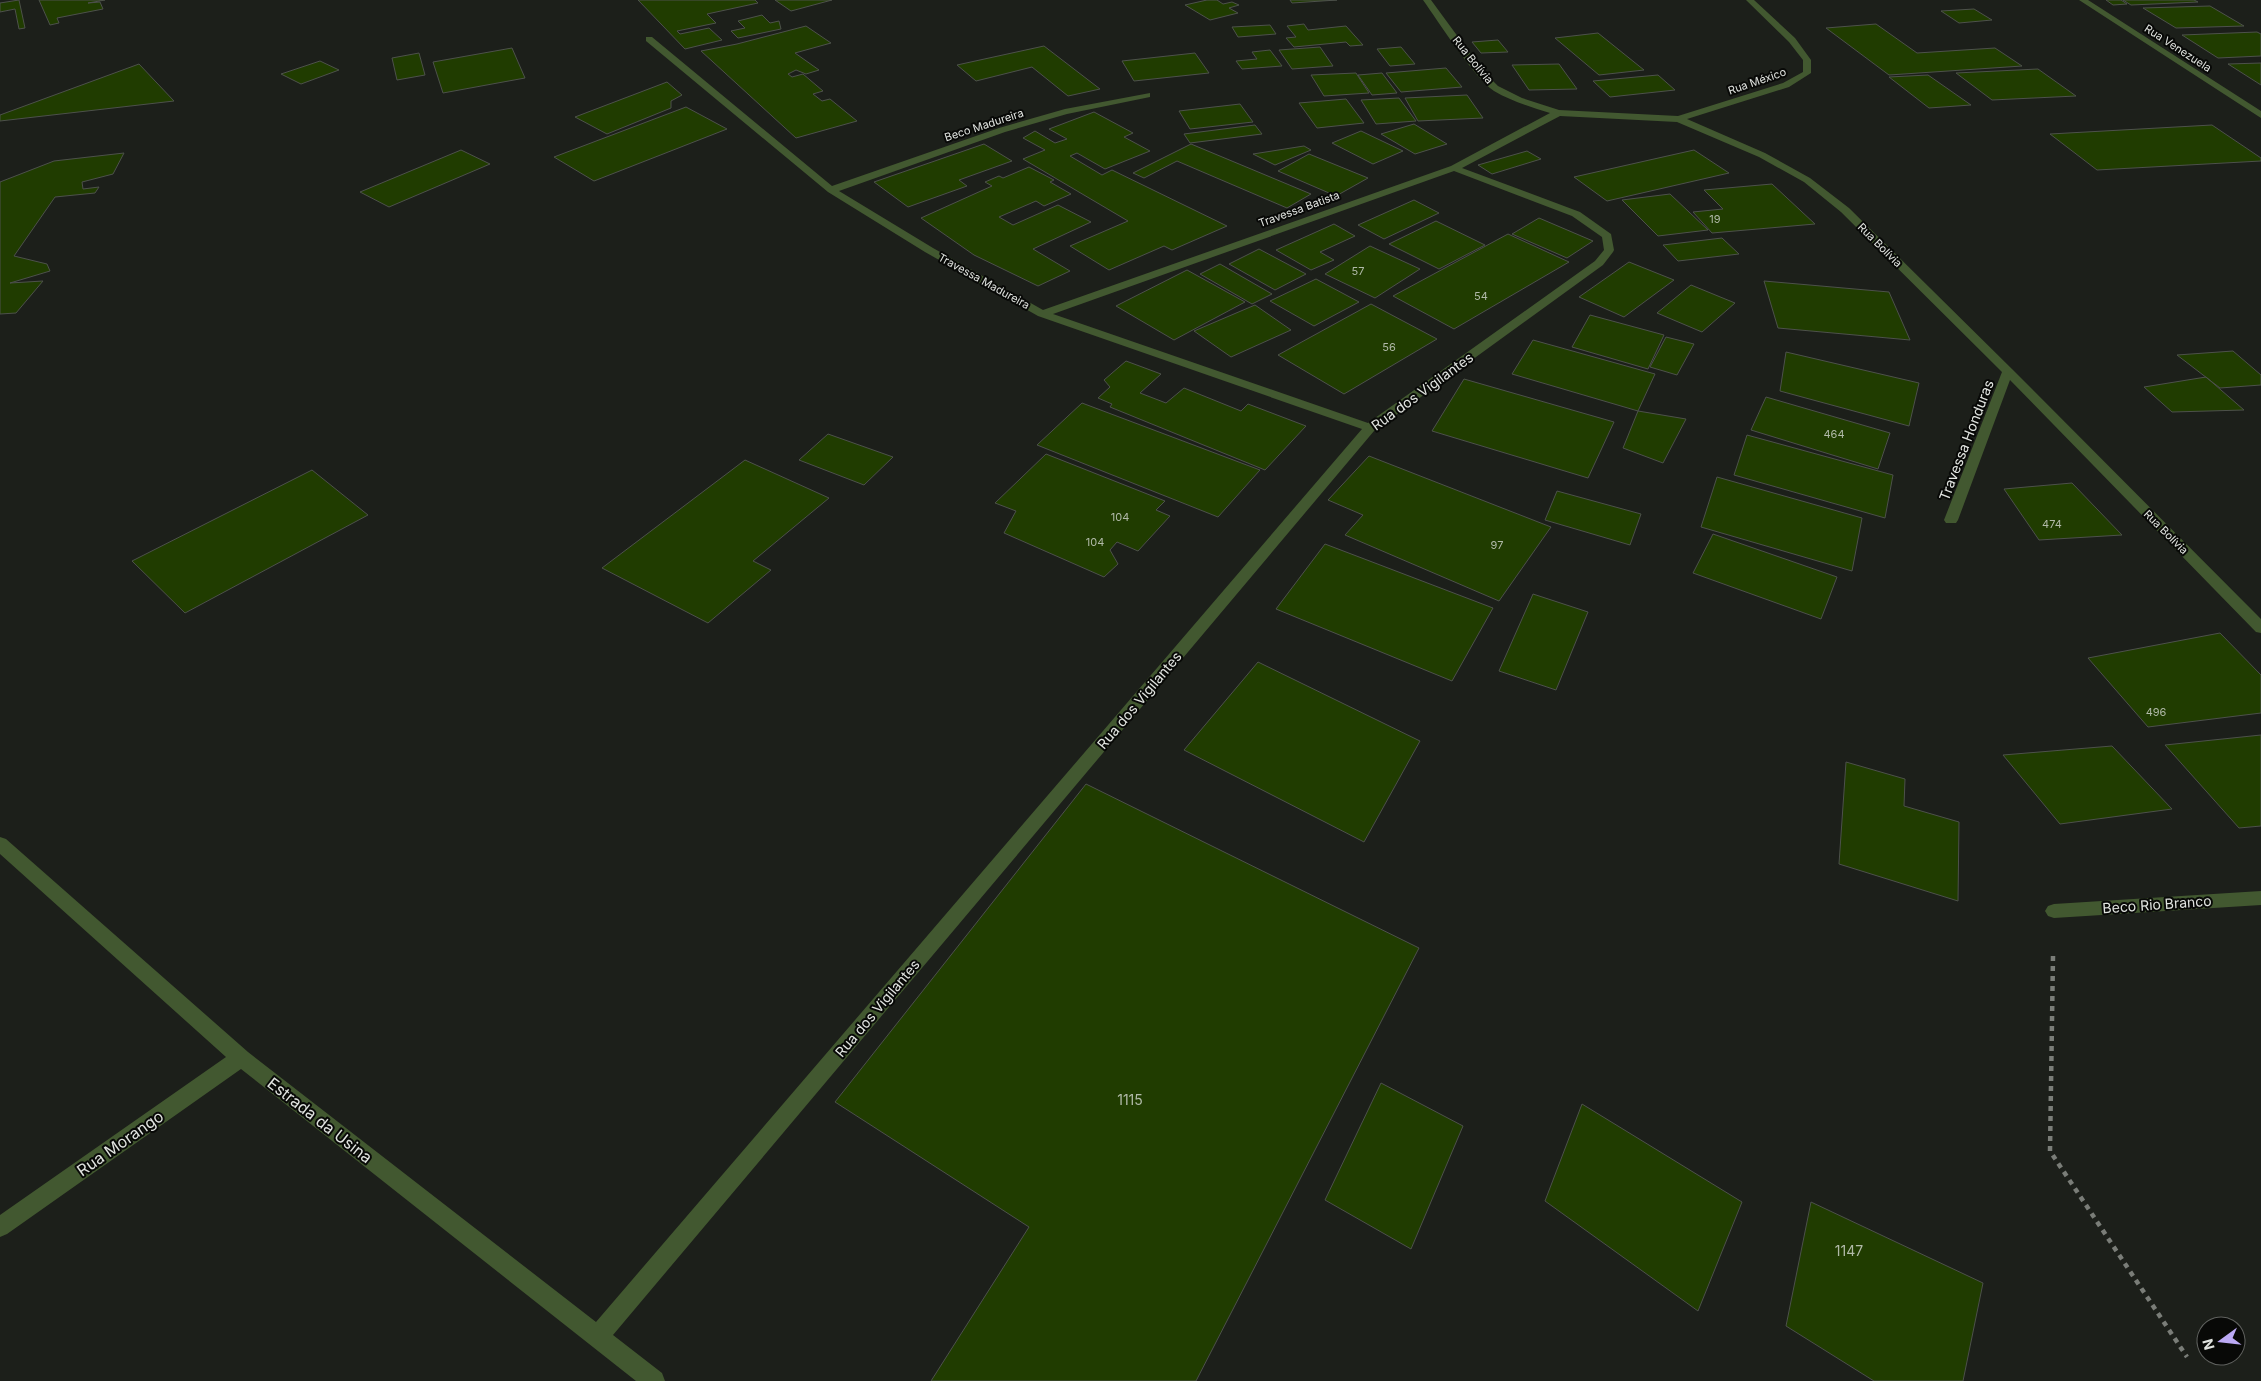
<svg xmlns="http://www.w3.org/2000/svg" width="2261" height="1381" font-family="Inter,sans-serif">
	<rect width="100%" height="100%" fill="#1c1f1a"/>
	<path fill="#203c00" stroke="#4d514b" d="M19,0L25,28L19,29L15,9L0,12V3Z
		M39,0H105L88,3L100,2L103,9L57,18L59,23L50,25Z
		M638,0H755L758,3L707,14L716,23L677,31L680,34L709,28L722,40L685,49Z
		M775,0H832L791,11Z
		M1207,0H1217L1223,4L1232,2L1239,5L1229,8L1238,13L1210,20L1185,5Z
		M1290,0H1337L1292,3Z
		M2106,0H2121L2127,4L2113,5Z
		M2123,0H2194L2198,2L2131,5Z
		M2210,6L2244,26L2176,28L2143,8Z
		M1974,9L1992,20L1959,23L1941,11Z
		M762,15L770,23L779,21L781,29L738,38L731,31L745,28L738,21Z
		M1304,24L1308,30L1346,26L1363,45L1350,46L1346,42L1294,47L1286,38L1296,37L1287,26Z
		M1876,24L1917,53L1995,48L2022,66L1889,75L1826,28Z
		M1270,25L1276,34L1238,37L1232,27Z
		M806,26L831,43L795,53L819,70L806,74L796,70L788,74L792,77L803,74L823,91L813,94L822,101L830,99L857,121L796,138L701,51L737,44Z
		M2257,32L2261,34V56L2218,58L2182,35Z
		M1598,33L1644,70L1599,75L1555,38Z
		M1498,40L1508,52L1481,53L1472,42Z
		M1044,46L1100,89L1068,96L1032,67L976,81L957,65Z
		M1320,47L1333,66L1292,69L1279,50Z
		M1401,47L1415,64L1390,66L1377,49Z
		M512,48L525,78L443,93L433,62Z
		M1270,50L1282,66L1242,69L1236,61L1257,59L1252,52Z
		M419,53L425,75L397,80L392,58Z
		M1195,53L1209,73L1134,81L1122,61Z
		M320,61L339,70L301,84L281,74Z
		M2261,63V85L2228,64Z
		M139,64L174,101L0,121V115Z
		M1559,64L1577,89L1529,90L1512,65Z
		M1446,68L1462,87L1401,92L1386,73Z
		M2038,69L2076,96L1992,100L1956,73Z
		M1356,73L1369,93L1324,96L1311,75Z
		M1382,73L1397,93L1372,95L1358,75Z
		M1658,75L1675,90L1610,97L1593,81Z
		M1928,75L1971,105L1929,108L1889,77Z
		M667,82L682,95L671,101V108L607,134L575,117Z
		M1467,95L1483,118L1418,121L1405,98Z
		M1399,98L1416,121L1376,124L1361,100Z
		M1346,99L1364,123L1317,128L1299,103Z
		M1240,104L1253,122L1190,129L1179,111Z
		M686,107L727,129L594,181L554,157Z
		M1094,112L1133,133L1124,137L1150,151L1105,169L1077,153L1070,156L1102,175L1112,170L1227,226L1172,250L1164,246L1109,270L1070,246L1128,221L1023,159L1045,150L1023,138L1035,131L1055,143L1067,139L1049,129Z
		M1414,124L1447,144L1415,154L1381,134Z
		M1255,125L1262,134L1190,143L1184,134Z
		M2212,125L2261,158V161L2097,170L2050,134Z
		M1361,131L1403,151L1373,164L1332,143Z
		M984,144L1012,161L959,180L967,186L908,207L874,182Z
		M1191,144L1311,194L1287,208L1177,161L1144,178L1133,173Z
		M1304,146L1311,150L1275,165L1253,154Z
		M461,150L490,164L389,207L360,192Z
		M1694,150L1729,173L1607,201L1574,177Z
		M1527,151L1541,159L1492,174L1478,165Z
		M124,153L113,174L82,182L83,189L99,187L95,193L55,197L14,256L47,264L50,271L10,283L43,281L16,313L0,314V182L54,161Z
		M1309,154L1368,178L1336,196L1278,171Z
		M1029,167L1054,180L1050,182L1071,194L1044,206L1036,201L999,217L1013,225L1058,205L1091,222L1033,249L1070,271L1038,286L974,255L921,218L992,186L985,182L999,176L1003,178Z
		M1772,184L1815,224L1712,233L1693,212L1723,209L1704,190Z
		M1670,194L1708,230L1658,236L1622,200Z
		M1414,200L1439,213L1384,239L1358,225Z
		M1539,218L1593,241L1567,258L1512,234Z
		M1436,221L1485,245L1439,269L1389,244Z
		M1334,224L1355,236L1320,252L1334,260L1311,270L1276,250Z
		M1508,234L1569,262L1454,329L1393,296Z
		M1722,238L1739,254L1678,261L1663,245Z
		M1370,246L1420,269L1375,298L1325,274Z
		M1259,249L1306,274L1275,290L1229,264Z
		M1629,262L1674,280L1624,317L1579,297Z
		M1220,264L1272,294L1252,304L1200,274Z
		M1187,270L1245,302L1174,340L1116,306Z
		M1316,279L1359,302L1314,326L1270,301Z
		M1764,281L1889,292L1910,340L1778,328Z
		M1691,285L1735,303L1702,332L1657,313Z
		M1371,304L1437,339L1344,394L1278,355Z
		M1255,305L1291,330L1231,357L1194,331Z
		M1590,315L1664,335L1648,369L1572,347Z
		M1666,337L1694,344L1677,375L1650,367Z
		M1533,340L1655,374L1638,411L1512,374Z
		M2233,351L2261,375V385L2220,388L2177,355Z
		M1786,352L1919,383L1909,426L1780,391Z
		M1126,361L1161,374L1140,393L1166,403L1184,388L1241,411L1248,404L1306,426L1265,470L1110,407L1112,404L1098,398L1110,387L1104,380Z
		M2206,377L2244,410L2172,412L2144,387Z
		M1464,379L1614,422L1588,478L1432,431Z
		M1766,397L1890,433L1878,469L1751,430Z
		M1082,403L1260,470L1218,517L1037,445Z
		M1638,411L1686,419L1663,463L1623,448Z
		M828,434L893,457L864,485L799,460Z
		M1747,435L1893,475L1885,518L1734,475Z
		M1046,454L1165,501L1156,510L1170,516L1138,551L1117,542L1110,550L1118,564L1104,577L1004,533L1016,511L995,503Z
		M1369,456L1551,527L1499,601L1345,535L1363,515L1328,500Z
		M745,460L829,498L753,561L771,570L708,623L602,568Z
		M312,470L368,515L185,613L132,561Z
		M1717,477L1862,518L1852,571L1701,527Z
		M2072,483L2122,535L2039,540L2004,489Z
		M1557,491L1641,514L1630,545L1545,520Z
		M1713,534L1837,577L1821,619L1693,573Z
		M1325,544L1493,608L1452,681L1276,609Z
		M1533,594L1588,612L1556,690L1499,671Z
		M2220,633L2261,675V713L2148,727L2088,658Z
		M1258,662L1420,741L1364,842L1184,750Z
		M2261,735V826L2239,828L2165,745Z
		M2112,746L2172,809L2060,824L2003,755Z
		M1846,762L1905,779L1904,806L1959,822L1958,901L1839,864Z
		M1086,784L1419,948L1196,1381H931L1029,1227L835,1102Z
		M1381,1083L1463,1126L1411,1249L1325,1200Z
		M1582,1104L1742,1202L1698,1311L1545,1201Z
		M1811,1202L1983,1283L1963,1381H1874L1786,1326Z"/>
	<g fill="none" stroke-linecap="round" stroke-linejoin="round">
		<path stroke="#7a7d78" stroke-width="4.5" stroke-dasharray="5 5" stroke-linecap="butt" d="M2053,956L2050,1151L2187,1357"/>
		<path fill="#425830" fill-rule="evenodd" d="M1423,0H1431L1483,71L1498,86L1522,98L1559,110L1678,116L1783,83L1803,72V60L1789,42L1746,0H1754L1795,38L1811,60V73L1789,87L1687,119L1765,153L1810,178L1849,208L2012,369L2261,619V633L2256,632L2010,380L1958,520L1956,523H1946L1944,520L2002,372L1841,212L1804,182L1759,157L1677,122L1560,116L1462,168L1580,212L1611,234L1614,250L1613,252L1603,265L1374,431L613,1335L662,1373L665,1381H636L241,1069L7,1234L0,1237V1215L226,1057L0,854V837L6,839L248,1052L596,1322L1362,429L1038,316L925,252L828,192L646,41V37H652L832,186L999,128L1065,109L1150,93V97L1067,114L1005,132L839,191L933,248L1043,310L1451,166L1550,113C1531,107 1511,101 1494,91C1474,78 1438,21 1423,0ZM1454,171L1572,216L1602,237L1604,250L1595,261L1368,423L1053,314Z
			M2079,0H2088L2261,111V118Z
			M2261,891V905L2054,918L2048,916L2045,911L2048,906L2054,904Z"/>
	</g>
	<g text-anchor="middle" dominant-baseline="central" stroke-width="4" stroke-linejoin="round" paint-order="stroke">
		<g font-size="11" fill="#e1e4e0" stroke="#080907">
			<text transform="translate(2178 48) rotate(33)">Rua Venezuela</text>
			<text transform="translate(1473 60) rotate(51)">Rua Bolívia</text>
			<text transform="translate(1757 81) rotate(-19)">Rua México</text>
			<text transform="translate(984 125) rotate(-18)">Beco Madureira</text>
			<text transform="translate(1299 209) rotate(-20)">Travessa Batista</text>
			<text transform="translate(1880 245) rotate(45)">Rua Bolívia</text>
			<text transform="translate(984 281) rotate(29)">Travessa Madureira</text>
			<text transform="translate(2166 532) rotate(45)">Rua Bolívia</text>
		</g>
		<g font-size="11" fill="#b1baa8">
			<text x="1715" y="219">19</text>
			<text x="1358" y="271">57</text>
			<text x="1481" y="296">54</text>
			<text x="1389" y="347">56</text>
			<text x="1834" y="434">464</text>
			<text x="1120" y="517">104</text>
			<text x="2052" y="524">474</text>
			<text x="1095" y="542">104</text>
			<text x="1497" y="545">97</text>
			<text x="2156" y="712">496</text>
		</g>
		<g font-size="14" fill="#e1e4e0" stroke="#080907">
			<text transform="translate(1422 391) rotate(-36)">Rua dos Vigilantes</text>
			<text transform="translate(1966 440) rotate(-69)">Travessa Honduras</text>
			<text transform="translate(1139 700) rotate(-50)">Rua dos Vigilantes</text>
			<text transform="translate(2157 904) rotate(-4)">Beco Rio Branco</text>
			<text transform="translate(877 1008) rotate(-50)">Rua dos Vigilantes</text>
		</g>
		<g font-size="14" fill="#b1baa8">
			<text x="1130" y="1099">1115</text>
			<text x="1849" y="1250">1147</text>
		</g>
		<g font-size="16" fill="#e1e4e0" stroke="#080907">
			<text transform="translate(320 1120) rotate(38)">Estrada da Usina</text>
			<text transform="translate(120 1143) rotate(-35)">Rua Morango</text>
		</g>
	</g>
	<g transform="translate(2221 1341) rotate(255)"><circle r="24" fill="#080907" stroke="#5f615e"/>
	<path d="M0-4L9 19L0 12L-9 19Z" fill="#bcaaf5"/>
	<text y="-8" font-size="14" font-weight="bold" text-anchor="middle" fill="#e1e4e0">N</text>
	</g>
</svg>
